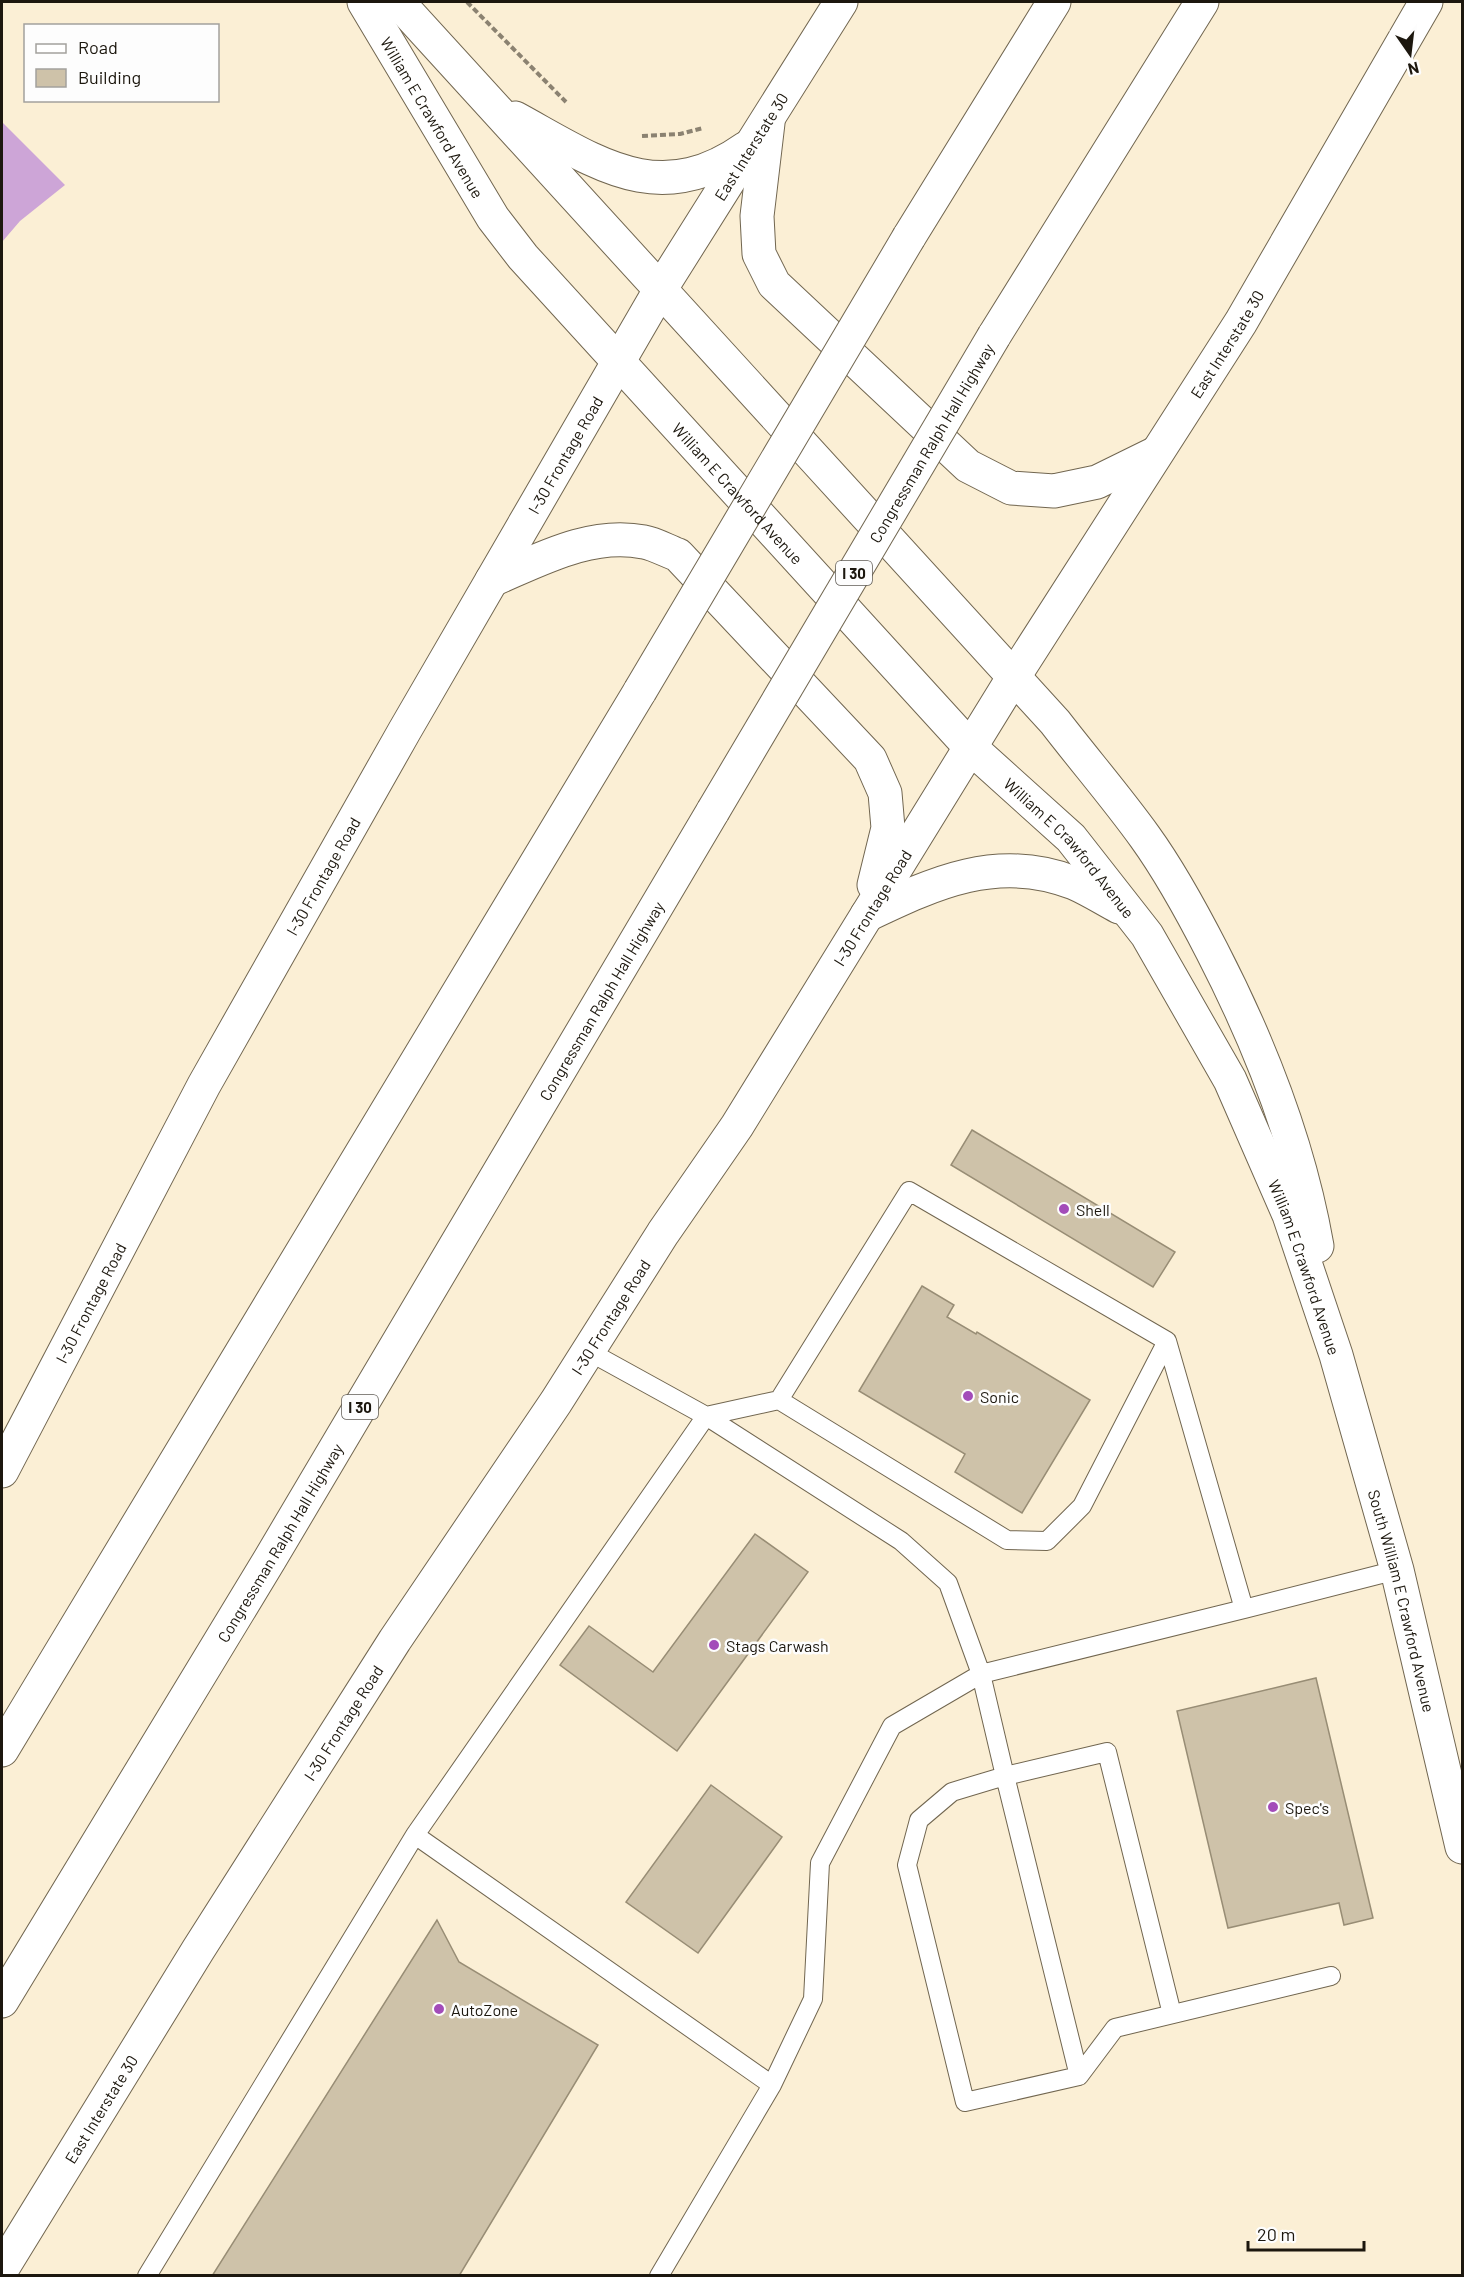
<svg xmlns="http://www.w3.org/2000/svg" width="1464" height="2277" font-family="Barlow,sans-serif">
	<rect width="100%" height="100%" fill="#fbefd5"/>
	<path fill="#cda5d7" d="M2,122L65,185L20,221L2,242Z"/>
	<path fill="#cec2a9" stroke="#988d75" stroke-width="1.5" d="M972,1130L1175,1252L1153,1287L951,1165Z
		M922,1286L954,1305L947,1317L976,1334L977,1332L1090,1400L1022,1513L955,1472L965,1454L859,1391Z
		M755,1534L808,1572L677,1751L560,1665L589,1626L653,1672Z
		M1316,1678L1373,1918L1344,1925L1339,1903L1228,1928L1177,1711Z
		M711,1785L782,1837L698,1953L626,1902Z
		M437,1920L459,1962L598,2045L459,2276H212Z"/>
	<g fill="none" stroke-linecap="round" stroke-linejoin="round">
		<g stroke="#716650" stroke-width="20">
			<path id="lane" d="M588,1351L706,1416L779,1400L909,1191L1167,1341L1244,1609L1397,1570
				M779,1400L1007,1540L1047,1541L1082,1506L1167,1341
				M415,1835L706,1416L901,1541L948,1583L981,1674L1244,1609
				M1079,2076L1005,1776L1107,1752L1172,2014
				M147,2276L415,1835L772,2085
				M659,2276L772,2085L813,1999L820,1863L892,1726L981,1674L1005,1776L952,1792L919,1820L907,1865L965,2102L1079,2076L1115,2028L1331,1976"/>
		</g>
		<g stroke="#716650" stroke-width="35">
			<g id="secondary">
				<path id="s1" d="M364,2L493,218L523,257L970,747L1071,838L1147,935L1230,1080L1289,1215L1336,1355L1397,1570L1462,1847"/>
				<path d="M398,2L1055,722C1085,761 1117,798 1145,837C1171,873 1192,912 1212,951C1260,1044 1299,1143 1317,1246"/>
				<path d="M515,118C596,162 658,210 746,148"/>
				<path d="M768,123L757,216L759,254L774,284L968,466L1011,488L1054,491L1097,482L1156,453"/>
				<path d="M492,580C539,560 591,531 644,542C655,544 667,551 678,555L870,759L885,793L888,828L874,885"/>
				<path d="M867,915C934,883 998,853 1074,883C1090,890 1104,899 1119,907"/>
				<path id="s2" d="M2,1471L204,1085L405,730L660,290L841,2"/>
				<path id="s3" d="M2,2269L198,1950L395,1640L556,1402L663,1233L737,1126L1013,678L1241,322L1426,2"/>
			</g>
		</g>
		<g stroke="#716650" stroke-width="35">
			<g id="highway">
				<path d="M909,237L1054,2"/>
				<path d="M994,336L1202,2"/>
				<path d="M2,1750L640,691"/>
				<path id="s4" d="M2,2001L270,1559L713,811"/>
			</g>
		</g>
		<path stroke="#8b8271" stroke-width="4" stroke-dasharray="6 3" stroke-linecap="butt" d="M467,2L566,102
			M642,136L680,134L703,128"/>
		<use href="#lane" stroke="#fff" stroke-width="18"/>
		<use href="#secondary" stroke="#fff" stroke-width="33"/>
		<use href="#highway" stroke="#fff" stroke-width="33"/>
		<g stroke="#716650" stroke-width="35" stroke-linecap="butt">
			<g id="highway-bridge">
				<path d="M640,691L909,237"/>
				<path id="s5" d="M713,811L994,336"/>
			</g>
		</g>
		<use href="#highway-bridge" stroke="#fff" stroke-width="33"/>
	</g>
	<g fill="#a34cb9" stroke="#fdfdfd" stroke-width="2">
		<circle cx="1064" cy="1209" r="6"/>
		<circle cx="968" cy="1396" r="6"/>
		<circle cx="714" cy="1645" r="6"/>
		<circle cx="1273" cy="1807" r="6"/>
		<circle cx="439" cy="2009" r="6"/>
	</g>
	<g text-anchor="middle" dominant-baseline="central" stroke-width="5" stroke-linejoin="round" paint-order="stroke">
		<g fill="#fdfdfd" stroke="#605c56" stroke-width="1.5">
			<rect x="836" y="561" width="36" height="24" rx="4.5"/>
			<rect x="342" y="1395" width="36" height="24" rx="4.5"/>
		</g>
		<g font-size="15" font-weight="bold" fill="#1c170e">
			<text x="854" y="573">I 30</text>
			<text x="360" y="1407">I 30</text>
		</g>
		<g font-size="16" fill="#1c170e" stroke="#fdfdfd">
			<text stroke="none"><textPath href="#s1" startOffset="134">William E Crawford Avenue</textPath></text>
			<text stroke="none"><textPath href="#s2" startOffset="1522">East Interstate 30</textPath></text>
			<text stroke="none"><textPath href="#s3" startOffset="2282">East Interstate 30</textPath></text>
			<text stroke="none"><textPath href="#s5" startOffset="428">Congressman Ralph Hall Highway</textPath></text>
			<text stroke="none"><textPath href="#s2" startOffset="1162">I-30 Frontage Road</textPath></text>
			<text stroke="none"><textPath href="#s1" startOffset="620">William E Crawford Avenue</textPath></text>
			<text stroke="none"><textPath href="#s1" startOffset="1106">William E Crawford Avenue</textPath></text>
			<text stroke="none"><textPath href="#s2" startOffset="676">I-30 Frontage Road</textPath></text>
			<text stroke="none"><textPath href="#s3" startOffset="1616">I-30 Frontage Road</textPath></text>
			<text stroke="none"><textPath href="#s4" startOffset="1166">Congressman Ralph Hall Highway</textPath></text>
			<text stroke="none"><textPath href="#s1" startOffset="1592">William E Crawford Avenue</textPath></text>
			<text stroke="none"><textPath href="#s2" startOffset="190">I-30 Frontage Road</textPath></text>
			<text stroke="none"><textPath href="#s3" startOffset="1130">I-30 Frontage Road</textPath></text>
			<text stroke="none"><textPath href="#s4" startOffset="536">Congressman Ralph Hall Highway</textPath></text>
			<text stroke="none"><textPath href="#s1" startOffset="1940">South William E Crawford Avenue</textPath></text>
			<text stroke="none"><textPath href="#s3" startOffset="644">I-30 Frontage Road</textPath></text>
			<text stroke="none"><textPath href="#s3" startOffset="188">East Interstate 30</textPath></text>
		</g>
		<g font-size="16" fill="#1c170e" stroke="#fdfdfd" text-anchor="start">
			<text x="1076" y="1209">Shell</text>
			<text x="980" y="1396">Sonic</text>
			<text x="726" y="1645">Stags Carwash</text>
			<text x="1285" y="1807">Spec's</text>
			<text x="451" y="2009">AutoZone</text>
		</g>
	</g>
	<rect width="1464" height="2277" fill="none" stroke="#1c170e" stroke-width="6"/>
	<rect x="24" y="24" width="195" height="78" fill="#fdfdfd" stroke="#a3a19d" stroke-width="1.5"/>
	<rect x="36" y="44" width="30" height="9" fill="#ffffff" stroke="#a3a19d" stroke-width="1.5"/>
	<text x="78" y="54" font-size="18" fill="#1c170e">Road</text>
	<rect x="36" y="69" width="30" height="18" fill="#cec2a9" stroke="#a3a19d" stroke-width="1.5"/>
	<text x="78" y="84" font-size="18" fill="#1c170e">Building</text>
	<g transform="translate(1410 54) rotate(166)" stroke="#fdfdfd" stroke-width="4.5" paint-order="stroke">
	<path d="M0-4.5L10 22L0 15L-10 22Z" fill="#1c170e"/>
	<text y="-9" font-size="16" font-weight="bold" text-anchor="middle" fill="#1c170e">N</text>
	</g>
	<path d="M1248 2241v9h116v-9" fill="none" stroke="#1c170e" stroke-width="3"/>
	<text x="1257" y="2241" font-size="18" fill="#1c170e" stroke="#fdfdfd" stroke-width="4.5" paint-order="stroke">20 m</text>
</svg>
